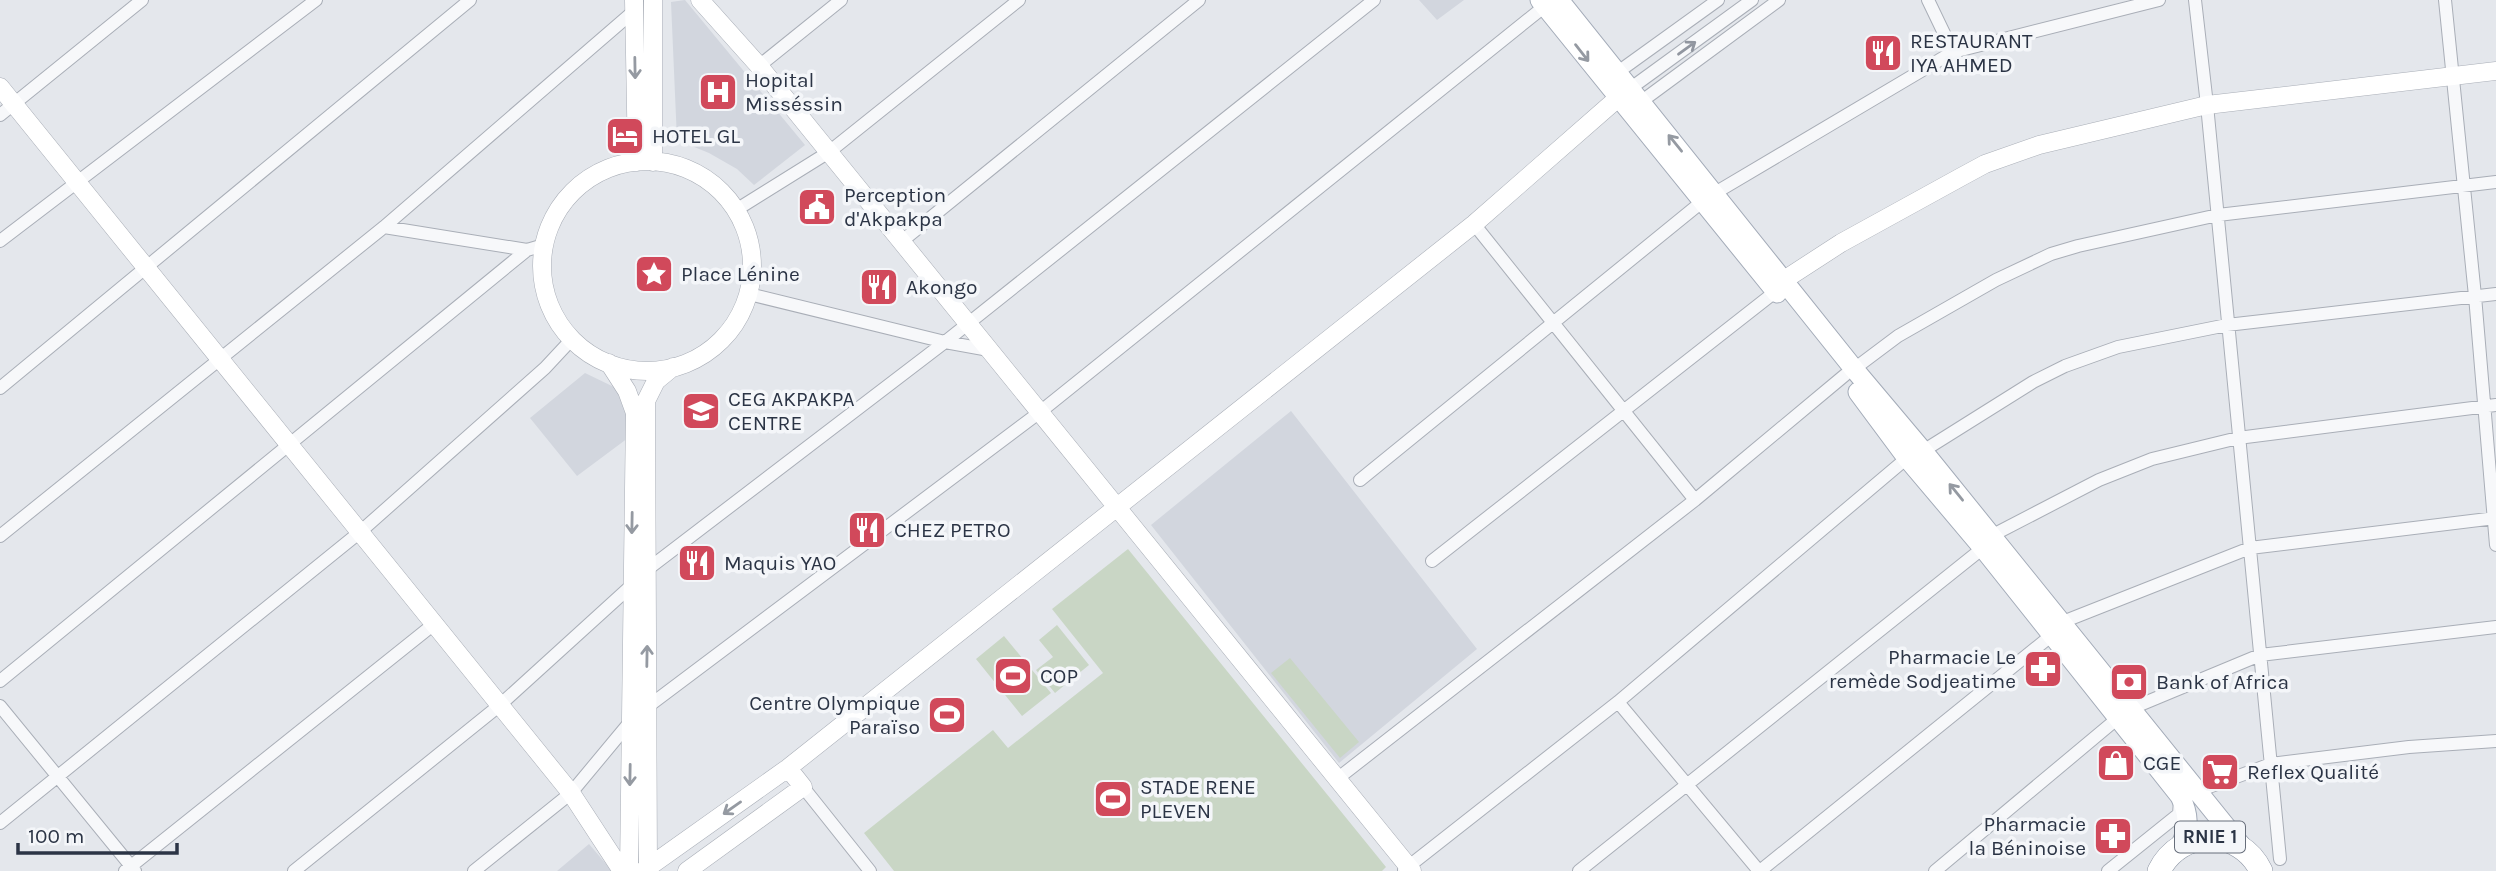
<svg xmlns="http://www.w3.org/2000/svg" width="2496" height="871" font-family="Karla,sans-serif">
	<rect width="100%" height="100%" fill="#e4e7ec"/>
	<path fill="#d2d6de" d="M685,0L805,145L754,185L737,169L709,153L677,140L671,2Z
		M1419,0H1464L1437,20Z
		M585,373L614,387L627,403L628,438L577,476L530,418Z
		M1291,411L1477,649L1339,763L1151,525Z
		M589,844L612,871H557Z"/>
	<path fill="#c9d6c5" d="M1128,549L1386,867L1382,871H894L864,833L993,730L1008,748L1103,673L1052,609Z
		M1057,625L1089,665L1055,693L1036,670L1053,657L1039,640Z
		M1004,636L1051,693L1022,716L976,659Z
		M1290,658L1359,742L1340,758L1271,673Z"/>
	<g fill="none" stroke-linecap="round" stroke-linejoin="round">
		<g stroke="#a9aeb7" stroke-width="14">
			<path id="street" d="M1928,0L1953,52
				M2195,0L2207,105L2280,859
				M2445,0L2475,296L2496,545
				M759,66L841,0
				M1618,72L1718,0
				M1631,88L1752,0
				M1642,101L1779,0
				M0,115L142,0
				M1715,193L1953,52L2159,0
				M736,210L829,152L1019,0
				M1474,224L1695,500
				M384,227L527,250L544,245
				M0,241L316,0
				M902,241L1199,0
				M749,294L945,342L989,350
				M1854,369L1898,336L1996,280L2051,254L2078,246L2218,215L2496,182
				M0,388L470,0
				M1923,451L2033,382L2065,366L2118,347L2227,325L2496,294
				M1360,480L1703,201
				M0,536L384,227L634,11
				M1991,536L2099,480L2152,459L2238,438L2496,405
				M1432,561L1775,292
				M648,569L945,342L1374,0
				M2060,623L2250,548L2496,518
				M0,681L527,250
				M1618,702L1759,871
				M0,706L135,871
				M646,708L1040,412L1545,6
				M2130,709L2260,655L2496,627
				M1337,779L1695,500L1845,375
				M803,787L870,871
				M2198,791L2271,764L2409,747L2496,741
				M0,823L360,532L545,368L572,339
				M1404,870L1618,702L1907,458
				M125,871L434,624
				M294,871L500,705L631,586
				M474,871L571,793L630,722
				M1579,871L1983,548
				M1760,871L2052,635
				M1935,871L2118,718
				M2108,871L2179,814L2180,800"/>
		</g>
		<g stroke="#a9aeb7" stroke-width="19">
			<path id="secondary" d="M634,0L637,162
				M700,0L759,66L1412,871
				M0,87L571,793L622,871
				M542 266a105 105 0 1 1 210 0a105 105 0 1 1-210 0Z
				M653,162V0
				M1784,280L1841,243L1961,177L1985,164L2039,145L2207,105L2496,71
				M609,363L627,391L635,413L629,871
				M643,871L788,768L1474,224L1618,98
				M648,871L646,401L656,381L673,367
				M687,871L803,787L788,768"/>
		</g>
		<g stroke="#a3abb8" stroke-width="21">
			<path id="primary" d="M1540,0L1777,293
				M1559,0L1854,369L1923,451L2244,849
				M1858,392L1907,458L1983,548L2180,796C2189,814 2190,828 2180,846"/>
		</g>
		<g stroke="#8b94a3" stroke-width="24">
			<path id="highway" d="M2159,871C2180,828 2240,827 2261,871"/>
		</g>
		<use href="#street" stroke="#f7f8fa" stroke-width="12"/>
		<use href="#secondary" stroke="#fff" stroke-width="18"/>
		<use href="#primary" stroke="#fff" stroke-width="19"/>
		<use href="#highway" stroke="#fff" stroke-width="23"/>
	</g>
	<defs><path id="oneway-shaft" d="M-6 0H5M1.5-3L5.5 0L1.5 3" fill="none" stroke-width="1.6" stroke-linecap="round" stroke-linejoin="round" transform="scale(1.75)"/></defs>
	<use stroke="#9196a0" href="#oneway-shaft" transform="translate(1687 48) rotate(-36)"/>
	<g stroke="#959aa2">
		<use href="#oneway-shaft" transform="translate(1582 53) rotate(52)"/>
		<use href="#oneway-shaft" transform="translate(635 68) rotate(89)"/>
		<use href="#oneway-shaft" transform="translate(1675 143) rotate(-129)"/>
		<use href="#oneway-shaft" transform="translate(1956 492) rotate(-129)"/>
		<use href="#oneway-shaft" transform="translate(632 523) rotate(91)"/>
		<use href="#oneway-shaft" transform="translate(647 656) rotate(-89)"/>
		<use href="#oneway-shaft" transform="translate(630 775) rotate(91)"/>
		<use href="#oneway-shaft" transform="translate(732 808) rotate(145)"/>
	</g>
	<defs>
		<g id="restaurant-square" transform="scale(2.0125)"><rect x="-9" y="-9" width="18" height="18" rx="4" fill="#d1495b" stroke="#f4f6f9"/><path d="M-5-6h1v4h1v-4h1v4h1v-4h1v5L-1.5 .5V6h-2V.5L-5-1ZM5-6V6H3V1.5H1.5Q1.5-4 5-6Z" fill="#fff"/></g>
		<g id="hospital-square" transform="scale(2.0125)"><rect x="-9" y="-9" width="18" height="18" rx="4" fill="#d1495b" stroke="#f4f6f9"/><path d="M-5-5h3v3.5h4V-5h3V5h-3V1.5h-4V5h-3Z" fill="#fff"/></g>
		<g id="hotel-square" transform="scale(2.0125)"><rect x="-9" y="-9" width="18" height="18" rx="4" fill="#d1495b" stroke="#f4f6f9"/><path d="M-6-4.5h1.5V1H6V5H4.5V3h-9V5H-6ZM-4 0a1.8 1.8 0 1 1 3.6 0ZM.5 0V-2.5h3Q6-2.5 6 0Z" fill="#fff"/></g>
		<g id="civic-square" transform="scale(2.0125)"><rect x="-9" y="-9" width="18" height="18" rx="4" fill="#d1495b" stroke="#f4f6f9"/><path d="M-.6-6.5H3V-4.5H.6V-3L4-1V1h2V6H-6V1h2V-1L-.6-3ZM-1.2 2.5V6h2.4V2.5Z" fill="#fff"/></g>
		<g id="sight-square" transform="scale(2.0125)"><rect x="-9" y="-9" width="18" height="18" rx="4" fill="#d1495b" stroke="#f4f6f9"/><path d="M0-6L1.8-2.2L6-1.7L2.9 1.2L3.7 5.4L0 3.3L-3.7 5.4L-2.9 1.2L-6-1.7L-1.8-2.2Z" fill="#fff"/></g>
		<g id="school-square" transform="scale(2.0125)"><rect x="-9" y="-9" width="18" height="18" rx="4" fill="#d1495b" stroke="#f4f6f9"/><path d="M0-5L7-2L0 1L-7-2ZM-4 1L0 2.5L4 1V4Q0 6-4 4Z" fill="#fff"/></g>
		<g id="pharmacy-square" transform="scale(2.0125)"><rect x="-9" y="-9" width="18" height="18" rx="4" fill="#d1495b" stroke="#f4f6f9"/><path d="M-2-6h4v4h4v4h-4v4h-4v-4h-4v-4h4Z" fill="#fff"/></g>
		<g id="stadium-square" transform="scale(2.0125)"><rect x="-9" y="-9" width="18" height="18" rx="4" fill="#d1495b" stroke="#f4f6f9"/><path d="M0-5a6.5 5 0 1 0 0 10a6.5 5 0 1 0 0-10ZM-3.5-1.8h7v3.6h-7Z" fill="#fff"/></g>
		<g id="bank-square" transform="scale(2.0125)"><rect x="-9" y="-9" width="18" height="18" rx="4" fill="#d1495b" stroke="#f4f6f9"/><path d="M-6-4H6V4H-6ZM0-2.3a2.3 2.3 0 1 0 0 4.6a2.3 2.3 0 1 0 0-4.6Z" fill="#fff"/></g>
		<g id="shop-square" transform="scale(2.0125)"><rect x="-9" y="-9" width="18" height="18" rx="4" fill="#d1495b" stroke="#f4f6f9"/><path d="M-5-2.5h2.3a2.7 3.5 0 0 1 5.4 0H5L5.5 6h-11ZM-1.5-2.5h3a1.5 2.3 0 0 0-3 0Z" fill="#fff"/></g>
		<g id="supermarket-square" transform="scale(2.0125)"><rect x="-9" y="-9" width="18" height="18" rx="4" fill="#d1495b" stroke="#f4f6f9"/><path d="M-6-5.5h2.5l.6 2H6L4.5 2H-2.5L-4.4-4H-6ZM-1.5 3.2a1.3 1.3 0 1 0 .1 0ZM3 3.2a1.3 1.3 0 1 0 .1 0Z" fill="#fff"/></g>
	</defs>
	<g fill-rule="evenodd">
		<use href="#restaurant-square" x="1883" y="53"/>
		<use href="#hospital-square" x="718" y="92"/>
		<use href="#hotel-square" x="625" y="136"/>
		<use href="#civic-square" x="817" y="207"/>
		<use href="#sight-square" x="654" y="274"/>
		<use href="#restaurant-square" x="879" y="287"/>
		<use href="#school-square" x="701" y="411"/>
		<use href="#restaurant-square" x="867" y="530"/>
		<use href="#restaurant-square" x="697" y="563"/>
		<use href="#pharmacy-square" x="2043" y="669"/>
		<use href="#stadium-square" x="1013" y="676"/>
		<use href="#bank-square" x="2129" y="682"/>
		<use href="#stadium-square" x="947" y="715"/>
		<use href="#shop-square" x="2116" y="763"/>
		<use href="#supermarket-square" x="2220" y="772"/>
		<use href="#stadium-square" x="1113" y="799"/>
		<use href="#pharmacy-square" x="2113" y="836"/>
	</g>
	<g text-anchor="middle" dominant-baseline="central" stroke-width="7" stroke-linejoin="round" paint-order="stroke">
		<rect fill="#f4f6f9" stroke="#676e7b" stroke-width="2" x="2175" y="821.5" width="70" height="31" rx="5"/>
		<g font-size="19" font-weight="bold" fill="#2b3445">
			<text x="2210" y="837">RNIE 1</text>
		</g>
		<g font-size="21" fill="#2b3445" stroke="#f4f6f9" text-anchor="start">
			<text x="1910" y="41">RESTAURANT<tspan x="1910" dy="24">IYA AHMED</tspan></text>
			<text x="745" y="80">Hopital<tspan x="745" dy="24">Misséssin</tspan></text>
			<text x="652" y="136">HOTEL GL</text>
			<text x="844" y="195">Perception<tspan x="844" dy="24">d'Akpakpa</tspan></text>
			<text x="681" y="274">Place Lénine</text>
			<text x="906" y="287">Akongo</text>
			<text x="728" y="399">CEG AKPAKPA<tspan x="728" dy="24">CENTRE</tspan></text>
			<text x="894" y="530">CHEZ PETRO</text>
			<text x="724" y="563">Maquis YAO</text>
			<text x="2016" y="657" text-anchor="end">Pharmacie Le<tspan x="2016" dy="24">remède Sodjeatime</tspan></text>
			<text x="1040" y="676">COP</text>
			<text x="2156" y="682">Bank of Africa</text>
			<text x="920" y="703" text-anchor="end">Centre Olympique<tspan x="920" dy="24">Paraïso</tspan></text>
			<text x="2143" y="763">CGE</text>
			<text x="2247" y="772">Reflex Qualité</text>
			<text x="1140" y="787">STADE RENE<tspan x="1140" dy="24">PLEVEN</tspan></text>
			<text x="2086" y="824" text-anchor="end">Pharmacie<tspan x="2086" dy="24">la Béninoise</tspan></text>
		</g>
	</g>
	<path d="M18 843v10h159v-10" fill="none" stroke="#2b3445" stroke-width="3.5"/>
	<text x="28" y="843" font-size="21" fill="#2b3445" stroke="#f4f6f9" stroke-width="5" paint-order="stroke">100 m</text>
</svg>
